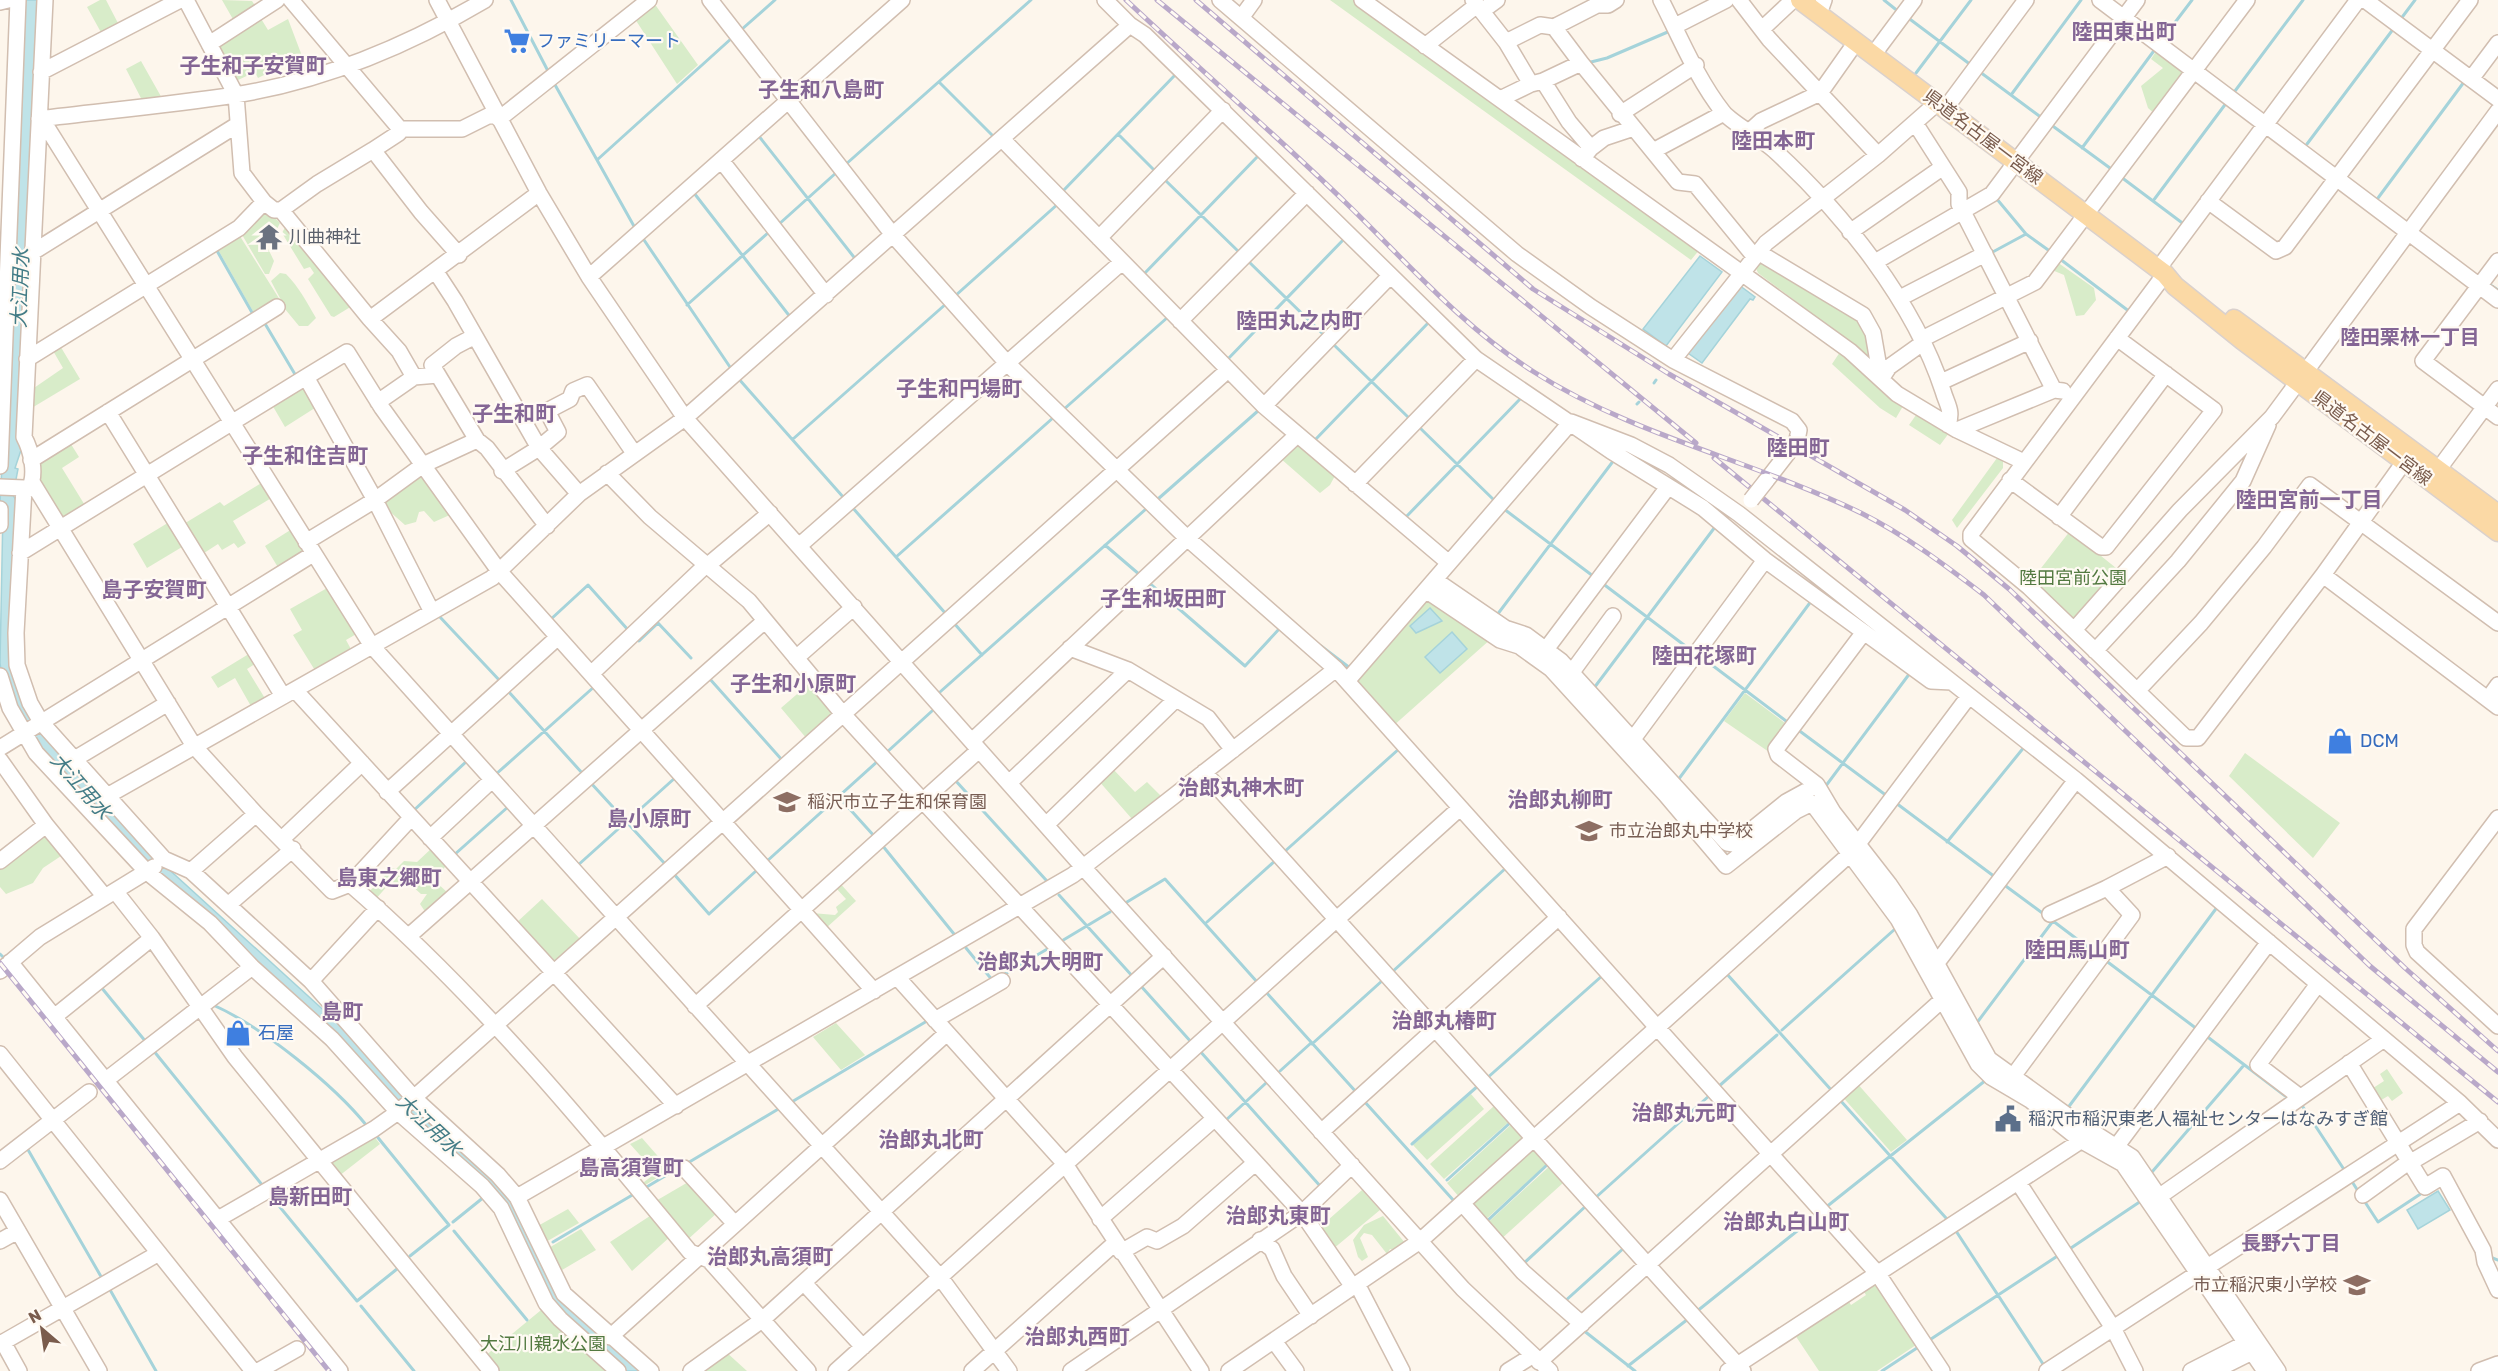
<svg xmlns="http://www.w3.org/2000/svg" width="2498" height="1371" font-family="Rubik,'Noto Sans JP',sans-serif">
	<rect width="100%" height="100%" fill="#fdf6ec"/>
	<path fill="#d8ecc9" d="M100,0H106L120,27L103,36L87,7Z
		M222,0L252,1L256,7L234,21Z
		M1330,0H1355L1700,249L1691,260Z
		M654,3L698,65L677,84L635,19Z
		M260,17L268,30L288,19L302,56L258,78L255,72L236,81L216,49L218,43Z
		M2159,47L2188,68L2157,116L2148,108L2141,86L2163,68L2151,59Z
		M141,61L163,100L143,102L126,69Z
		M267,210L280,223L276,231H269L262,236L274,261L269,274H265L241,233Z
		M288,222L352,306L334,317L331,316L308,279L314,273L310,267L304,269L282,233Z
		M238,233L280,300L255,315L216,246Z
		M1761,258L1859,318L1868,333L1871,358L1758,273L1755,266Z
		M2057,262L2094,288L2096,300L2084,315L2076,316L2064,275L2052,270Z
		M280,273L286,274C299,287 306,301 316,318L308,326H299L280,303L281,300L271,281Z
		M59,344L80,379L30,409L31,390L63,368L52,349Z
		M1840,352L1886,396L1903,406L1896,418L1880,408L1832,364Z
		M301,384L318,406L285,427L271,403Z
		M1916,415L1949,433L1940,445L1909,425Z
		M1298,440L1337,472L1330,485L1320,493L1280,458Z
		M69,441L79,457L62,468L86,507L65,520L60,518L35,477V462Z
		M1997,458L2003,461V468L1957,528L1952,520Z
		M421,469L452,514L434,522L424,511L419,512L416,522L405,525L388,510L381,500Z
		M263,482L273,497L233,521L246,543L238,548L234,543L222,550L218,544L201,555L182,525L220,502L224,506Z
		M171,521L182,539L178,541L182,547L147,568L133,544Z
		M292,529L305,549L304,554L279,569L265,546Z
		M2070,531L2121,572L2078,618L2072,620L2031,581Z
		M329,587L358,633L346,640L352,651L316,672L293,635L302,630L290,609Z
		M1423,598H1433L1492,638L1392,727L1353,683Z
		M252,652L258,662L247,669L266,700L252,708L235,678L218,688L211,677Z
		M811,682L833,708L832,716L807,739L781,708Z
		M1745,693L1789,726L1769,752L1724,721Z
		M2245,753L2340,823L2313,858L2229,776Z
		M1111,767L1135,792L1147,782L1161,796L1132,819L1098,780Z
		M43,831L64,854L43,868L33,883L6,894L0,887V865Z
		M432,848L448,864L433,879L450,895L426,913L420,904L427,894H421L404,879L398,885L390,883L374,901L367,894L392,868L396,869L404,861L417,862Z
		M838,881L856,901L825,929L812,913L835,915L838,912L836,907L846,899L835,887Z
		M542,899L582,941L559,963L552,962L516,923Z
		M836,1023L865,1055L841,1070L813,1037Z
		M2387,1069L2403,1093L2392,1101L2388,1096L2378,1102L2370,1090L2384,1081L2380,1074Z
		M1856,1082L1907,1140L1891,1152L1841,1095Z
		M1471,1094L1484,1109L1427,1160L1413,1145Z
		M1494,1106H1499L1511,1120L1444,1179L1430,1164Z
		M1514,1122L1525,1140L1460,1198L1447,1183Z
		M373,1135L380,1144L339,1176L328,1163Z
		M642,1138L670,1170L642,1187L640,1185L656,1173L630,1144Z
		M1530,1148H1538L1550,1161L1483,1222L1467,1205Z
		M1552,1164L1564,1176L1563,1183L1499,1241L1485,1225Z
		M690,1181L718,1212L685,1242L654,1202Z
		M1362,1190L1380,1210L1333,1249L1319,1228Z
		M568,1209L579,1223L544,1243L536,1227Z
		M653,1214L671,1236L632,1271L610,1242Z
		M1383,1216L1405,1243L1395,1250L1390,1249L1387,1254L1372,1235L1364,1233L1360,1238L1368,1257L1362,1261L1358,1257L1353,1240L1364,1225Z
		M581,1229L596,1250L557,1273L547,1249Z
		M1874,1283L1880,1284L1919,1343L1877,1371H1819L1795,1335L1848,1300L1851,1305L1866,1295L1863,1290Z
		M546,1306L615,1371H496L485,1356Z
		M725,1351L747,1371H697Z"/>
	<path fill="#bfe3e8" stroke="#a5d3da" stroke-width="1.5" d="M25,0H41L21,450L15,468L18,469L13,495L18,504L15,676L163,864L330,1016L504,1187L554,1286L643,1371H623L563,1318L503,1207L141,862L30,740L2,676L0,663L3,510L0,503L1,485Z
		M1700,256L1722,272L1666,346L1643,329Z
		M1739,285L1755,297L1753,300L1750,299L1702,363L1688,353Z
		M1430,608L1442,621L1416,633L1410,626Z
		M1452,632L1467,649L1440,673L1425,657Z
		M2438,1191L2450,1210L2418,1229L2407,1210Z"/>
	<g fill="none" stroke-linecap="round" stroke-linejoin="round">
		<path stroke="#a5d3da" stroke-width="3" d="M511,0L549,73
			M1884,0L1899,12
			M1907,17L1971,65
			M2400,20L2415,0
			M741,30L775,0
			M2164,37L2192,0
			M1587,63L1607,58L1670,31
			M1980,72L2042,118
			M1916,73L1971,0
			M939,82L995,138
			M554,83L635,228
			M2235,91L2303,0
			M2011,95L2081,0
			M2050,124L2114,171
			M1118,134L1155,171
			M758,135L857,261
			M2307,144L2394,28
			M2082,148L2156,48
			M597,160L733,37
			M845,165L1031,0
			M2121,177L2153,201L2227,102
			M1164,179L1240,253
			M1062,192L1177,73
			M694,193L791,318
			M1996,198L2026,234L2051,252
			M2378,198L2464,82
			M2153,201L2185,225
			M778,225L837,172
			M642,237L732,370
			M216,249L254,316
			M1989,254L2026,234
			M2060,259L2130,312
			M1247,260L1325,336
			M1143,275L1259,155
			M2489,284L2498,290
			M955,296L1059,203
			M687,305L769,232
			M264,322L296,376
			M1332,343L1410,419
			M1226,361L1345,238
			M738,378L844,498
			M1654,383L1656,380
			M1637,404L1639,402
			M1063,410L1168,317
			M1419,427L1496,502
			M793,439L947,303
			M1314,441L1430,321
			M1158,499L1259,410
			M852,507L946,614
			M1504,509L1593,576
			M1405,518L1522,397
			M1105,545L1140,575
			M896,557L1054,417
			M1148,582L1245,666L1280,628
			M1602,583L1692,651
			M1497,615L1614,460
			M439,616L501,682
			M550,620L588,585L629,631
			M953,622L982,655
			M637,639L639,641L658,623L691,658
			M1321,646L1350,668
			M1700,656L1790,724
			M709,678L782,760
			M1594,688L1715,527
			M508,691L583,774
			M940,692L1146,509
			M1797,729L1887,796
			M886,753L932,711
			M495,775L595,686
			M955,780L1046,880
			M1678,780L1812,600
			M590,782L666,865
			M1825,787L1910,673
			M838,796L875,837
			M1896,803L1995,877
			M412,812L468,760
			M1715,841L1728,857
			M1947,842L2025,746
			M882,845L954,934
			M1283,853L1400,748
			M454,855L509,806
			M766,862L879,760
			M577,866L676,777
			M673,873L709,914L757,870
			M2003,884L2045,915
			M1059,895L1134,978
			M1127,902L1165,879L1258,983
			M2053,921L2098,955
			M1207,922L1276,860
			M1060,942L1110,912
			M966,948L993,981
			M0,954L4,958
			M2105,960L2197,1029
			M1391,973L1507,867
			M1726,973L1833,1092
			M1003,975L1049,948
			M1140,985L1192,1043
			M101,987L146,1042
			M1266,992L1357,1093
			M213,1005C261,1026 334,1085 367,1126
			M1976,1024L2053,921
			M1782,1030L1895,929
			M2205,1035L2288,1098
			M1312,1044L1383,980
			M153,1050L263,1186
			M1199,1050L1321,1187
			M1280,1071L1311,1043
			M1486,1079L1603,975
			M1718,1087L1777,1035
			M1840,1100L1946,1218
			M1364,1101L1454,1201
			M790,1103L927,1021
			M2301,1104L2345,1171
			M2067,1109L2218,906
			M1225,1121L1266,1083
			M375,1134L449,1225L410,1256
			M1412,1144L1479,1085
			M27,1148L103,1280
			M686,1164L780,1108
			M2152,1172L2244,1065
			M1447,1180L1511,1122
			M2351,1180L2358,1191
			M645,1188L680,1167
			M270,1195L357,1301L397,1269
			M1594,1199L1710,1095
			M2363,1199L2378,1222L2422,1193
			M1825,1208L1986,1080
			M453,1222L484,1197
			M1486,1222L1548,1164
			M454,1231L527,1320
			M1956,1231L2045,1367
			M553,1242L634,1194
			M2068,1250L2141,1201
			M2490,1257L2498,1260
			M1522,1265L1587,1205
			M109,1288L156,1371
			M1564,1302L1625,1247
			M361,1306L414,1371
			M1696,1312L1817,1215
			M1583,1330L1635,1371
			M1928,1341L2059,1255
			M1628,1366L1688,1319
			M1882,1371L1920,1346"/>
		<g stroke="#d1beb0" stroke-width="18">
			<path id="minor" d="M45,0L24,437C31,450 37,474 29,489L24,488L16,633L17,665L30,703L41,722L164,859L191,871L311,981L414,1098L498,1175L517,1197L564,1294L651,1371
				M186,0L236,95L242,173L264,202L274,210H281L317,184L373,150
				M291,0L400,129H462L488,116L497,115
				M437,0L539,193L589,277L685,418L1083,867L1463,1289L1550,1371
				M485,0C409,45 323,81 235,95C170,105 104,111 39,119L48,129L372,646L940,1277L1009,1371
				M710,0L893,235L1006,362L1187,538L1336,669L1878,1274L1942,1371
				M1105,0L1130,25L1145,35L1476,359L1611,451L1703,508L1765,560L1931,681L1952,682
				M1220,0L1517,254L1591,307L1673,360
				M1362,0L1850,351L1897,394L1957,430L2024,462
				M1473,0L1506,42L1531,84L1543,81L1581,63L1678,182L1695,184L1754,256
				M1661,0C1680,37 1697,79 1723,112C1734,125 1760,137 1774,150C1843,213 1914,302 1943,391C1947,405 1953,410 1948,425
				M1739,0L1769,39L1878,155
				M2100,0L2498,300
				M2365,0L2498,99
				M0,2L8,0
				M1482,11L1497,0
				M1819,14L1824,0
				M1241,18L1254,0
				M1675,26L1726,0
				M1554,27L1581,63
				M1762,29L1793,0
				M1506,42L1540,25L1554,27L1597,5H1608L1616,0
				M209,44L277,0
				M1425,46L1477,5
				M1873,55L1914,0
				M41,72L180,0
				M2471,79L2498,43
				M1543,81L1569,122L1591,148L1582,159
				M1500,99L1531,84
				M1945,109L2026,0
				M1620,114L1696,65
				M499,119L649,0
				M1915,123L1959,192V204L2054,390
				M400,129L399,133L373,150L421,212L459,255
				M1750,131L1761,121L1820,93L1856,42
				M1002,139L1264,406L1449,563
				M1591,148L1604,138L1631,129
				M1653,151L1724,113
				M721,160L826,295
				M2208,201L2276,251L2285,247L2470,0
				M281,210L370,319L539,193
				M1850,232L1943,167
				M1099,238L1223,110
				M33,252L237,125
				M1758,252L1863,315L1873,333L1881,379
				M2498,261L2423,361L2498,417
				M1875,262L1992,194L2137,0
				M2158,269L2358,0
				M436,272L455,301L539,448L579,494
				M2165,274L1971,534V539L2029,587L2186,738H2198L2323,575L2404,462
				M589,277L902,0
				M1900,298L1985,254
				M370,319L399,351L414,377
				M1180,321L1307,193
				M475,336L456,346L432,365L477,440L487,448L547,526
				M1922,339L2035,282L2247,0
				M27,359L239,228L264,202
				M306,377L347,352L382,408L499,571L874,991
				M1881,379L1889,367L1924,342
				M1941,382L2030,341
				M378,402L414,377L438,375
				M1264,406L1390,276
				M108,412L283,696
				M1571,422L1631,445L1669,465L1739,514L2076,780L2460,1103L2498,1140
				M1957,430L2054,390L2063,391
				M1797,440L1799,430L1792,421L1673,360L1766,243L1878,155L1937,103
				M31,460L277,307
				M0,466L18,0
				M2438,470L2498,389
				M502,471L539,448L558,432L547,411L570,399L573,391L587,385L634,453
				M607,473L650,517L749,601L842,713L1302,1213L1353,1287
				M2010,480L2101,547H2106L2214,410L2117,338
				M1766,481L1787,454
				M32,482L194,746L256,814L332,891L350,884C476,993 584,1123 690,1252L709,1260L808,1371
				M1355,484L1476,359
				M0,487L24,488
				M0,509V525
				M2059,517L2166,374
				M306,542L375,500L423,465L477,440
				M800,545L1122,262
				M20,553L306,377L375,500L432,612
				M707,566L770,513
				M2323,575L2498,707
				M1435,580L1505,628L1526,635L1561,661L1727,843L1734,844L1786,802L1817,785L1833,812L1889,884L1910,915L1989,1059L2068,1116L2132,1157L2278,1371
				M1427,591L1500,640L1519,646L1551,669L1665,794L1726,866L1796,811L1812,803L1898,919L1978,1064L1991,1077L2030,1100L2080,1140L2123,1164L2265,1371
				M2074,630L2180,510L2272,417L2498,111
				M1070,648L1128,670L1208,718L1233,750
				M1547,648L1668,487
				M2095,651L2178,561L2243,481L2268,425
				M796,658L854,607
				M1572,672L1613,616
				M591,674L706,565
				M0,676L10,708L36,753L147,872L210,923L252,967L332,1039L398,1112L482,1186L501,1208L546,1303L560,1319L618,1371
				M1347,681L1571,422
				M295,690L676,1106
				M2137,691L2201,623L2264,547L2310,485L2498,623
				M2488,699L2498,685
				M1633,739L1765,560
				M972,741L1297,435
				M0,748L313,554
				M0,760L46,825L105,897
				M73,760L168,703
				M1204,772L1743,1371
				M1009,783L1128,670
				M1817,785L1778,755L1776,749L1864,632
				M387,792L558,637
				M107,796L492,578L579,494L685,418L1130,25
				M2498,818L2414,929V945L2417,952L2498,1026
				M1046,825L1176,699
				M283,838L362,763
				M430,838L492,780
				M0,861L46,825
				M191,871L256,814
				M350,884L411,818
				M115,891L152,938L235,1057L491,1371
				M228,905L293,849
				M2050,914L2107,888
				M410,935L759,626L766,623
				M10,962L340,1371
				M1936,964L2076,780
				M0,971L40,937L154,867
				M897,977L1065,1164L1201,1371
				M311,981L378,908
				M695,1006L979,750
				M54,1017L152,938
				M935,1020L1002,981
				M0,1054L253,1371
				M2349,1063L2425,1187L2443,1176L2483,1250L2485,1262L2498,1290
				M2014,1075L2132,915L2107,888L2168,856
				M106,1080L252,967
				M2300,1097L2258,1065L2318,984
				M1321,1132L1559,917
				M2116,1147L2269,942
				M0,1161L89,1092
				M2411,1162L2480,1121
				M684,1168L735,1224
				M2018,1182L2113,1328L2135,1371
				M2363,1195L2410,1161
				M2160,1196L2384,1039
				M517,1197L1073,875L1336,669
				M0,1200L99,1371
				M1462,1203L1523,1272L1582,1324
				M218,1219L374,1129L398,1112L1228,370
				M1100,1219L1214,1119
				M1260,1240L1272,1249L1284,1276L1311,1316
				M0,1241L18,1231
				M1121,1252L1147,1237L1157,1241L1183,1226L1255,1163
				M804,1283L863,1347
				M1357,1284L1402,1371
				M610,1337L947,1033
				M1274,1341L1296,1371
				M3,1342L19,1371
				M0,1344L159,1253
				M1539,1362L1942,1000
				M258,1371L297,1349
				M691,1371L762,1320L1164,956
				M836,1371L1460,808
				M972,1371L1115,1243
				M1071,1371L1302,1213L1352,1165
				M1229,1371L1420,1241L1851,853L1969,696
				M1508,1371L1532,1356
				M1728,1371L2076,1144L2083,1133
				M2047,1371L2460,1103
				M2191,1371L2246,1343
				M2214,1371L2252,1352
				M2479,1371L2498,1364"/>
		</g>
		<g stroke="#dad1cd" stroke-width="21">
			<path id="major" d="M1800,0L2165,274L2175,286L2242,340L2498,532
				M2234,319L2498,514"/>
		</g>
		<use href="#minor" stroke="#fff" stroke-width="15"/>
		<use href="#major" stroke="#fbd9a5" stroke-width="18"/>
		<g stroke="#b9a8c9" stroke-width="5">
			<path id="rail" d="M1126,0C1198,68 1274,133 1345,202C1406,261 1461,326 1534,372C1634,436 1754,461 1861,513C1905,535 1945,565 1984,595L2370,966L2498,1072
				M1157,0L1696,443
				M1196,0L1533,289L1669,374L1905,510L1957,546L2009,589L2405,968L2498,1051
				M1714,458L2498,1102
				M0,963L329,1371"/>
		</g>
		<use href="#rail" stroke="#fffaf3" stroke-width="3" stroke-dasharray="9" stroke-linecap="butt"/>
		<g stroke="#d1beb0" stroke-width="18" stroke-linecap="butt">
			<path id="minor-bridge" d="M1787,454L1797,440
				M1751,500L1766,481"/>
		</g>
		<use href="#minor-bridge" stroke="#fff" stroke-width="15"/>
	</g>
	<defs>
		<g id="supermarket-bare" transform="scale(2.07)"><path d="M-6-5.5h2.5l.6 2H6L4.5 2H-2.5L-4.4-4H-6ZM-1.5 3.2a1.3 1.3 0 1 0 .1 0ZM3 3.2a1.3 1.3 0 1 0 .1 0Z" fill="#3f7fe0" stroke="#fffaf3" stroke-width="2.5" paint-order="stroke"/></g>
		<g id="temple-bare" transform="scale(2.07)"><path d="M0-6L5-2H3V0L6.5 2.5H4V6H1.5V3h-3V6H-4V2.5H-6.5L-3 0V-2H-5Z" fill="#6b7280" stroke="#fffaf3" stroke-width="2.5" paint-order="stroke"/></g>
		<g id="shop-bare" transform="scale(2.07)"><path d="M-5-2.5h2.3a2.7 3.5 0 0 1 5.4 0H5L5.5 6h-11ZM-1.5-2.5h3a1.5 2.3 0 0 0-3 0Z" fill="#3f7fe0" stroke="#fffaf3" stroke-width="2.5" paint-order="stroke"/></g>
		<g id="school-bare" transform="scale(2.07)"><path d="M0-5L7-2L0 1L-7-2ZM-4 1L0 2.5L4 1V4Q0 6-4 4Z" fill="#8d6e63" stroke="#fffaf3" stroke-width="2.5" paint-order="stroke"/></g>
		<g id="civic-bare" transform="scale(2.07)"><path d="M-.6-6.5H3V-4.5H.6V-3L4-1V1h2V6H-6V1h2V-1L-.6-3ZM-1.2 2.5V6h2.4V2.5Z" fill="#5c6f8a" stroke="#fffaf3" stroke-width="2.5" paint-order="stroke"/></g>
	</defs>
	<g fill-rule="evenodd">
		<use href="#supermarket-bare" x="517" y="41"/>
		<use href="#temple-bare" x="269" y="237"/>
		<use href="#shop-bare" x="2340" y="741"/>
		<use href="#school-bare" x="787" y="802"/>
		<use href="#school-bare" x="1589" y="831"/>
		<use href="#shop-bare" x="238" y="1033"/>
		<use href="#civic-bare" x="2008" y="1119"/>
		<use href="#school-bare" x="2357" y="1285"/>
	</g>
	<g text-anchor="middle" dominant-baseline="central" stroke-width="4.5" stroke-linejoin="round" paint-order="stroke">
		<g font-size="18" fill="#366cbe" stroke="#fffaf3" text-anchor="start">
			<text x="537" y="41">ファミリーマート</text>
			<text x="2360" y="741">DCM</text>
			<text x="258" y="1033">石屋</text>
		</g>
		<g font-size="18" fill="#7a5c4d" stroke="#fffaf3">
			<text transform="translate(1983 137) rotate(37)">県道名古屋一宮線</text>
			<text transform="translate(2372 438) rotate(37)">県道名古屋一宮線</text>
		</g>
		<g font-size="18" fill="#5b616d" stroke="#fffaf3" text-anchor="start">
			<text x="289" y="237">川曲神社</text>
		</g>
		<g font-size="18" fill="#537a41" stroke="#fffaf3">
			<text x="2073" y="578">陸田宮前公園</text>
			<text x="543" y="1344">大江川親水公園</text>
		</g>
		<g font-size="18" fill="#785e54" stroke="#fffaf3" text-anchor="start">
			<text x="807" y="802">稲沢市立子生和保育園</text>
			<text x="1609" y="831">市立治郎丸中学校</text>
			<text x="2337" y="1285" text-anchor="end">市立稲沢東小学校</text>
		</g>
		<g font-size="18" fill="#4e5e75" stroke="#fffaf3" text-anchor="start">
			<text x="2028" y="1119">稲沢市稲沢東老人福祉センターはなみすぎ館</text>
		</g>
		<g font-size="20" font-style="italic" fill="#437c86" stroke="#fffaf3">
			<text transform="translate(20 288) rotate(-88)">大江用水</text>
			<text transform="translate(81 786) rotate(49)">大江用水</text>
			<text transform="translate(429 1125) rotate(43)">大江用水</text>
		</g>
		<g font-size="20" font-weight="bold" fill="#846695" stroke="#fffaf3">
			<text x="2410" y="337">陸田栗林一丁目</text>
			<text x="2291" y="1243">長野六丁目</text>
		</g>
		<g font-size="21" font-weight="bold" fill="#846695" stroke="#fffaf3">
			<text x="2124" y="31">陸田東出町</text>
			<text x="253" y="65">子生和子安賀町</text>
			<text x="821" y="89">子生和八島町</text>
			<text x="1773" y="140">陸田本町</text>
			<text x="1299" y="320">陸田丸之内町</text>
			<text x="959" y="388">子生和円場町</text>
			<text x="514" y="413">子生和町</text>
			<text x="1798" y="447">陸田町</text>
			<text x="305" y="455">子生和住吉町</text>
			<text x="2309" y="499">陸田宮前一丁目</text>
			<text x="154" y="589">島子安賀町</text>
			<text x="1163" y="598">子生和坂田町</text>
			<text x="1704" y="655">陸田花塚町</text>
			<text x="793" y="683">子生和小原町</text>
			<text x="1241" y="787">治郎丸神木町</text>
			<text x="1560" y="799">治郎丸柳町</text>
			<text x="649" y="818">島小原町</text>
			<text x="389" y="877">島東之郷町</text>
			<text x="2077" y="949">陸田馬山町</text>
			<text x="1040" y="961">治郎丸大明町</text>
			<text x="342" y="1011">島町</text>
			<text x="1444" y="1020">治郎丸椿町</text>
			<text x="1684" y="1112">治郎丸元町</text>
			<text x="931" y="1139">治郎丸北町</text>
			<text x="631" y="1167">島高須賀町</text>
			<text x="310" y="1196">島新田町</text>
			<text x="1278" y="1215">治郎丸東町</text>
			<text x="1786" y="1221">治郎丸白山町</text>
			<text x="770" y="1256">治郎丸高須町</text>
			<text x="1077" y="1336">治郎丸西町</text>
		</g>
	</g>
	<g transform="translate(42 1329) rotate(331)" stroke="#fffaf3" stroke-width="4.5" paint-order="stroke">
	<path d="M0-4.5L10 22L0 15L-10 22Z" fill="#7a5c4d"/>
	<text y="-9" font-size="16" font-weight="bold" text-anchor="middle" fill="#7a5c4d">N</text>
	</g>
</svg>
